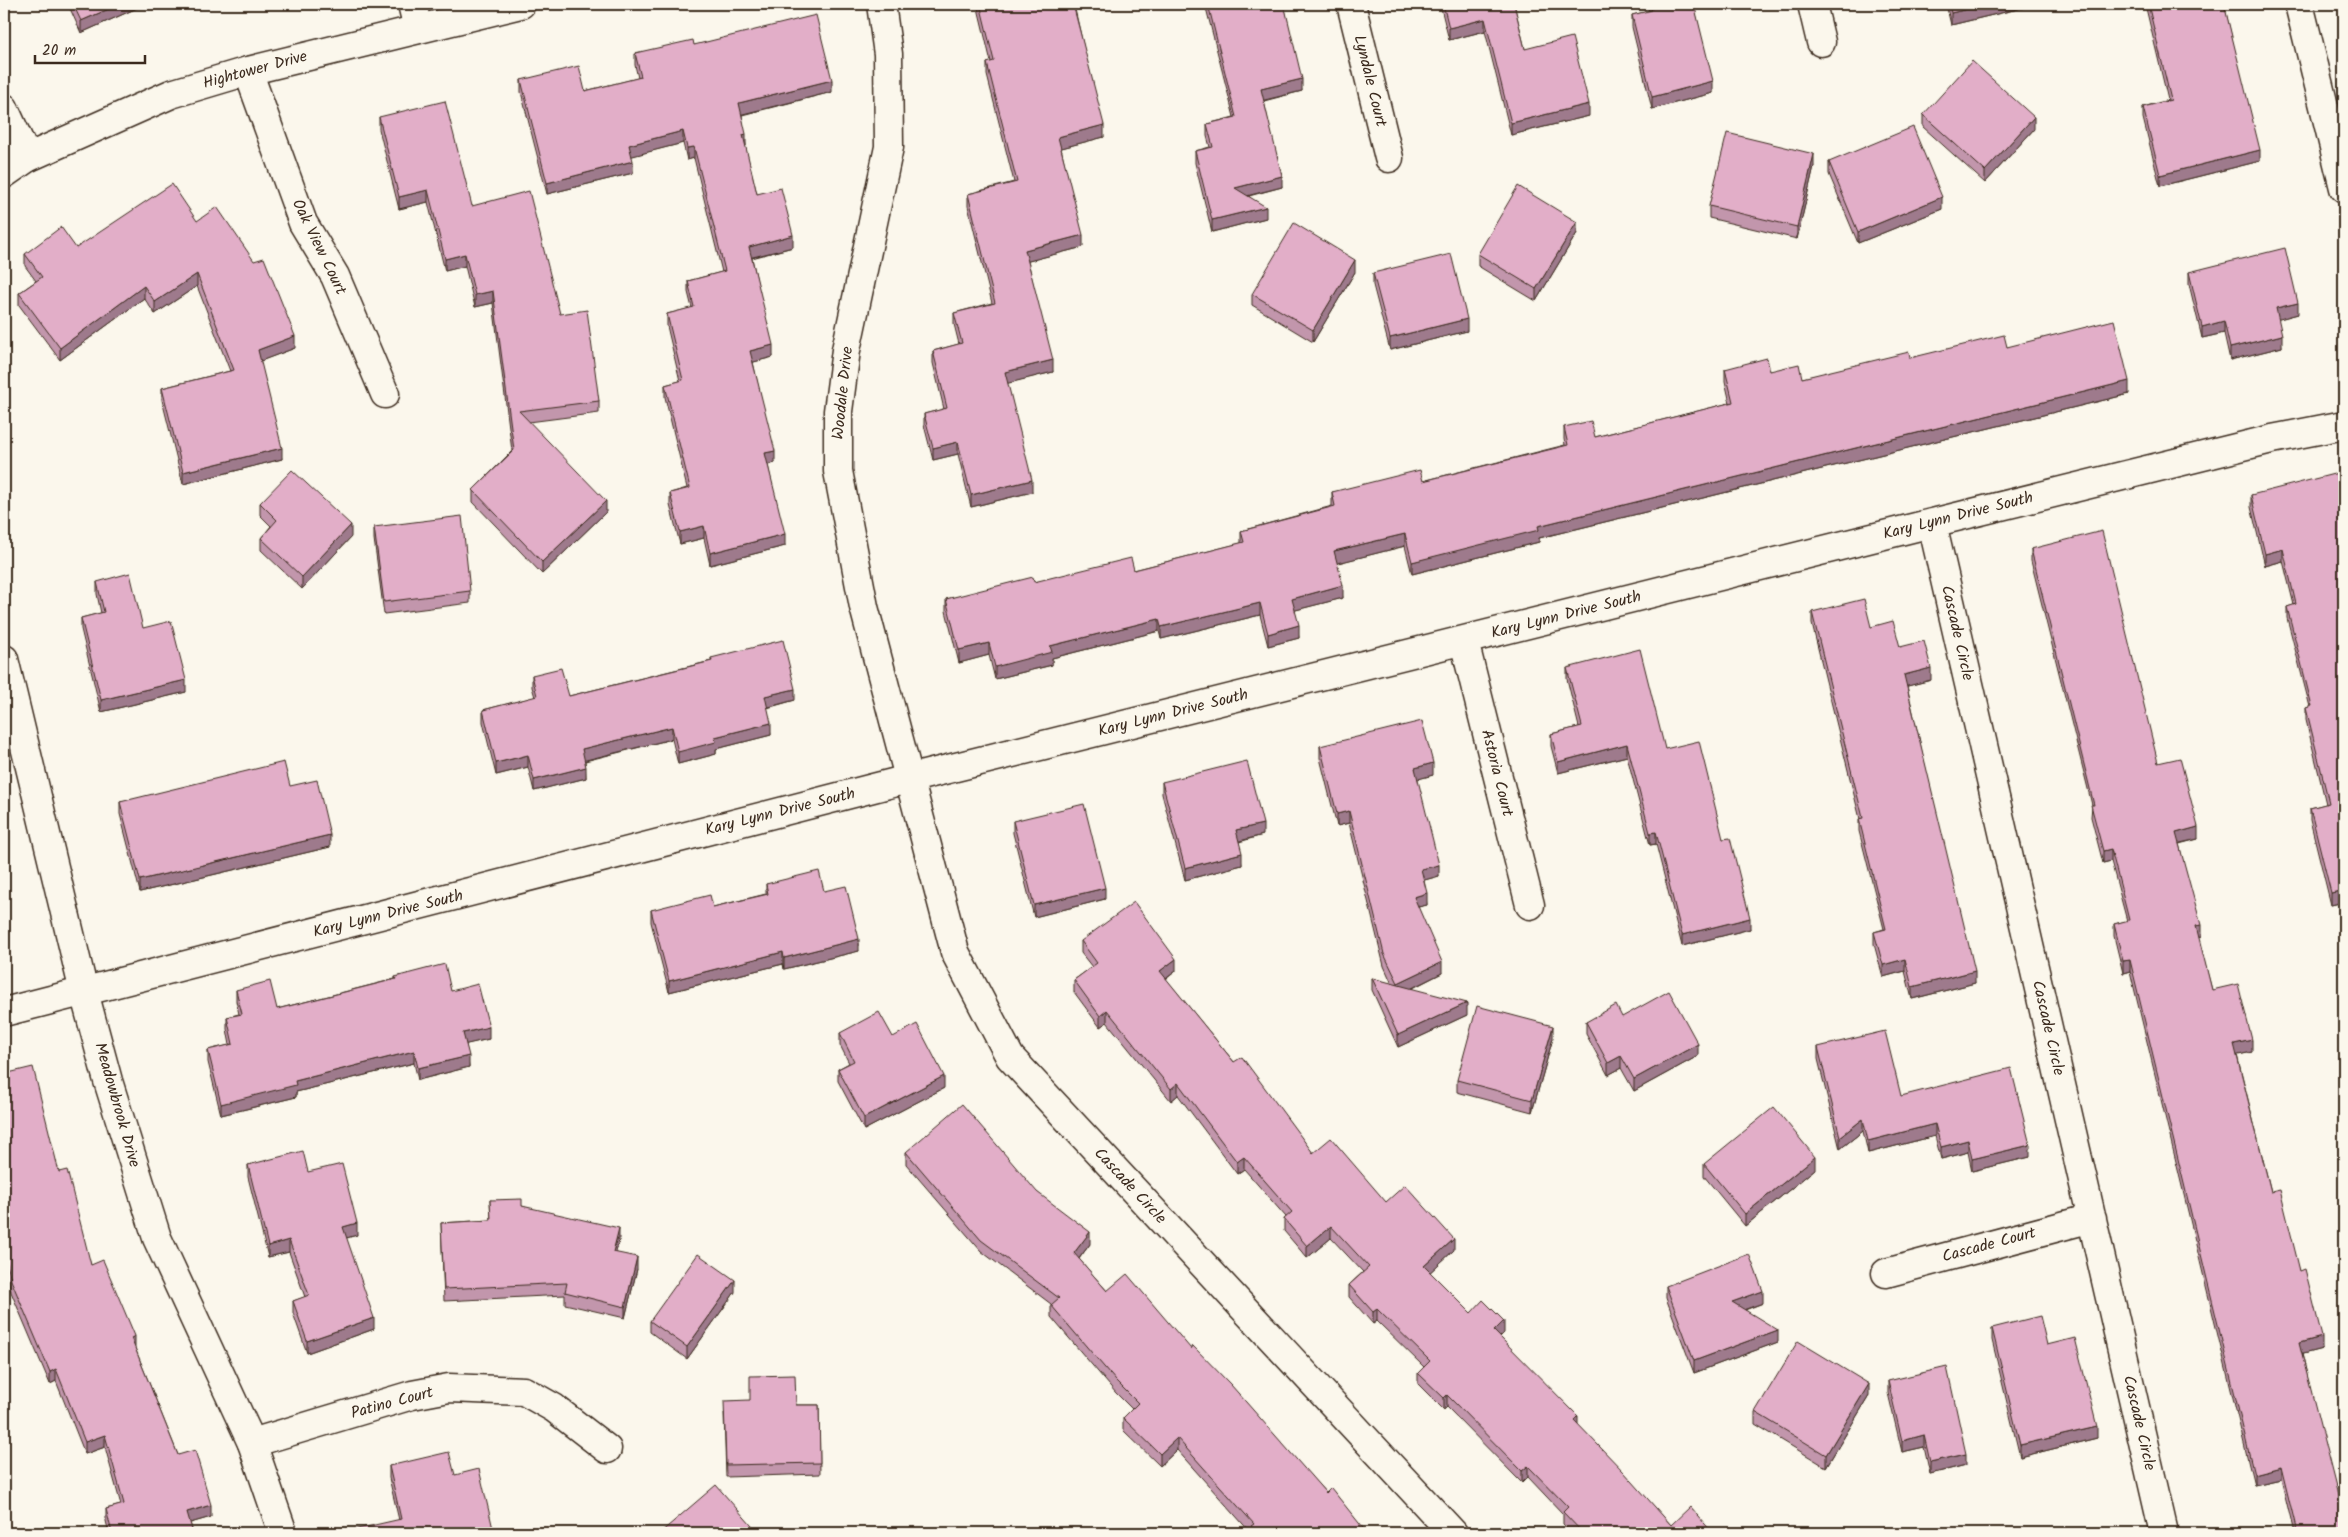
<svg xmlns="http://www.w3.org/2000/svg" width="2348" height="1537" font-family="Kalam,sans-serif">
	<rect width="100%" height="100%" fill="#fbf7ec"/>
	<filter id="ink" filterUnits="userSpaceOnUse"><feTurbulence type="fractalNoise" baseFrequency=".02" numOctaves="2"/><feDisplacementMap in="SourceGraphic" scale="10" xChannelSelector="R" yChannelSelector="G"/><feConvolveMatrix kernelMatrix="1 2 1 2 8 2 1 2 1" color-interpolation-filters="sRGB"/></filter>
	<g filter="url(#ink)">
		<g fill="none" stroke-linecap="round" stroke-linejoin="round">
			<g stroke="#3b2a1e" stroke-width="31">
				<path id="minor" d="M412,4L418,29
					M881,4L888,54L889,147L846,350L838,411V471L864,607L955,952L1010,1057L1453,1533
					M1351,4L1389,158
					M1812,4L1821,42
					M2299,4L2344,188
					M248,71L303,223L335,276L385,394
					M4,108L27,158
					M1932,523L2164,1533
					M1464,641L1530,905
					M4,1012L908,779L1932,523L2272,439L2344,425
					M1886,1273L2092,1218
					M252,1443L412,1395L449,1388L524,1391L554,1408L607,1449"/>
			</g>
			<g stroke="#3b2a1e" stroke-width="31">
				<path id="tertiary" d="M4,659L84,992L108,1081L157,1238L252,1443L283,1533"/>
			</g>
			<g stroke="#3b2a1e" stroke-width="31">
				<path id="secondary" d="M4,174L27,158L171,94L248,71L521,4"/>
			</g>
			<use href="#minor" stroke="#fbf7ec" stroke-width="28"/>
			<use href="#tertiary" stroke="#fbf7ec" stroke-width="28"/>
			<use href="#secondary" stroke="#fbf7ec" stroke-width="28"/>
		</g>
		<path fill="#c296ac" stroke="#3b2a1e" d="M68,4H146L81,33Z
			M977,4H1075L1074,5L1104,137L1061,148L1083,247L1028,261L1053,372L1007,383L1032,492L971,507L958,454L933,460L924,425V414L944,409L933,363V351L959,344L954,324V313L992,303L968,206V194L1014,182L987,75V63L991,62Z
			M1205,4H1284L1302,91L1264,101L1282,187L1249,196L1266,218L1212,232L1195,163V151L1210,147L1207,136V124L1234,117Z
			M1440,4H1514L1525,49L1589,116L1511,135L1485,31L1449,40Z
			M1647,4H1694L1713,93L1652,109L1632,27V15L1649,11Z
			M1946,4H2026V7L1951,25Z
			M2145,4H2224L2260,161L2160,186L2143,118V107L2168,100Z
			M694,45L832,92L742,115L746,146H745L757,194L793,247L752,258L773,357L753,362L775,463L768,465L785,546L710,565L704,538L680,544L670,505V493L687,488L665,397V385L680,381L667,326V314L692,308L688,292V281L722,272L694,158L687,160L683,143L631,156L633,173L547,194L521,92V80L585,91L638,78L635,65V53Z
			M1923,115L2034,129L1985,183L1923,127Z
			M379,117L472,206L560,314L599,401V413L529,422L606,512L542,574L473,502V490L512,451L493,303L475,307L465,266L445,271L428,202L399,209L379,129Z
			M1829,162L1942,209L1858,243L1829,174Z
			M1814,166L1797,239L1709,218V206Z
			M197,221L295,348L260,361L282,459L183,484L162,400V388L230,371L197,286L155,314L144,298L60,360L19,305V293L36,281L25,266V254L76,248Z
			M1577,233L1536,301L1478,266V254Z
			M1355,272L1313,342L1252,305V294Z
			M2189,272L2298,314L2278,319L2282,347L2230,360L2224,333L2202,338L2189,284Z
			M1373,273L1467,331L1390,350L1373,285Z
			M2007,347L2129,394L1539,538V542L1412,574L1405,546L1337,563L1343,598L1295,610L1299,638L1268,646L1260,615L1161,639L1159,631L1052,658V665L995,679L989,655L959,663L946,611V599L1034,582L1134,570L1241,543V531L1332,506V492L1423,481L1565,445L1564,439V427L1595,437L1730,403L1725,381V369L1770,371L1802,378L1910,358Z
			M2251,495L2344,498V902L2331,905L2310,820V808L2326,804L2306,720V708L2310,707L2287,618V607L2294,605L2283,561L2265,566L2251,507Z
			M260,503L351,537L302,589L261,550V538L271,526L260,515Z
			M374,527L470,591V603L384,614L374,539Z
			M2031,549L2158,763L2198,839L2179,844L2201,937L2198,938L2212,990L2252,1052L2237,1055L2271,1192L2300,1271L2322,1349L2302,1354L2344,1533H2294L2281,1479L2254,1485L2130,971L2123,973L2114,936V924L2127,921L2111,861L2103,863L2091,817L2092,805L2031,561Z
			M97,582L143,628L186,692L101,712L81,629V618L101,613L97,594Z
			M1812,612L1871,627L1900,647L1931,680L1907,686L1975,983L1912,999L1905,971L1883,977L1874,944V932L1884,929L1859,831V819H1860L1812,624Z
			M711,658L795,700L767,708L771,735L716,749V754L678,764L672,739L585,761L586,778L534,791L528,767L496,775L483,722V710L535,697L532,687V675L569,696L711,661Z
			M1567,668L1665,749L1723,839L1750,929L1682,946L1656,844L1650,845L1627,756L1558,773L1551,746V734L1579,727L1567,679Z
			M1320,746L1433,775L1417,779L1439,876L1424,880L1427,905L1418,907L1442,973L1411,989L1467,1015L1398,1047L1372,990V978L1392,984L1384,966L1349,823L1337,826L1320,758Z
			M1162,782L1263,835L1239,842L1242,865L1185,880L1162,794Z
			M290,786L330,847L140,892L120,814V802Z
			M1013,821L1105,899L1034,917L1013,833Z
			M766,884L824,891L859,951L784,969L783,964L669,992L651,922V910L713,907L766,894Z
			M1081,941L1176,971L1166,979L1234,1062L1313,1153L1386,1202L1454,1250L1430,1272L1471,1313L1504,1333L1500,1337L1578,1425L1671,1525L1712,1533H1572L1563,1524V1514L1528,1477L1522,1483L1447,1407L1444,1410L1418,1384V1373L1424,1367L1377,1321L1373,1324L1349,1297V1285L1363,1272L1331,1238L1307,1258L1284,1231V1219L1286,1217L1244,1169L1237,1174L1178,1095L1171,1101L1107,1022L1100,1027L1074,992V980L1092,967L1081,953Z
			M395,977L451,991L489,1039L466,1044L469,1067L418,1080L414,1063L296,1092V1097L221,1115L208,1062V1050L230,1045L227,1029V1017L239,1014L236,1001V990L277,1009L395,979Z
			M1622,1017L1698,1056L1634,1091L1621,1068L1608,1075L1586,1034V1022Z
			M840,1033L893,1037L944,1088L864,1130L838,1081V1069L849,1063L840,1045Z
			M1553,1038L1532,1112L1457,1092V1080Z
			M1818,1047L1901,1096L2030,1157L1972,1171L1968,1152L1941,1159L1935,1136L1868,1153L1863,1131L1840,1149L1818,1059Z
			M4,1074L59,1172L91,1265L135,1348L178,1455L211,1517L190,1523L193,1533H109L106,1521V1509L121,1505L105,1447L85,1454L56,1381L50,1384L11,1292L4,1264Z
			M906,1152L1037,1192L1090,1244L1079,1259L1107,1291L1191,1349L1326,1493L1367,1533H1251L1177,1450L1160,1466L1123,1430V1418L1132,1409L1116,1393L1051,1317V1304L981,1251L906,1164Z
			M1704,1164L1815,1169L1745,1226L1704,1176Z
			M248,1165L308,1172L357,1235L346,1238L374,1329L307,1353L293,1313V1301L305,1297L289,1252L268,1257L248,1177Z
			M490,1200L522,1206L619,1240L616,1252L637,1269L625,1318L565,1304V1295L444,1301L441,1223L491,1220Z
			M1666,1286L1763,1303L1745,1310L1778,1342L1694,1373L1666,1298Z
			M735,1292L687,1359L650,1332V1321Z
			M1992,1328L2047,1345L2097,1438L2020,1457L1992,1340Z
			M1888,1381L1966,1465L1930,1474L1924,1447L1902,1452L1888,1393Z
			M1869,1396L1826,1467L1755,1424V1412Z
			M796,1405H819L820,1474L726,1477L724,1413Z
			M389,1466L455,1475L494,1533L399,1520L389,1478Z"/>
		<path fill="#9e7a8c" stroke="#3b2a1e" d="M120,4H146L81,33V21Z
			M1989,4H2026V7L1951,25V13Z
			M1485,19V31L1449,40V28Z
			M1302,79V91L1261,101V89Z
			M832,80V92L739,115V103Z
			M1713,81V93L1652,109V97Z
			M1589,104V116L1511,135V123Z
			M2034,117V129L1985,183V171Z
			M1104,125V137L1058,149V137Z
			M683,131V143L629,157V145Z
			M746,134V146L743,147V135Z
			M694,147V158L687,160V148Z
			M2260,150V161L2160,186V175Z
			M1814,154V166L1797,239V227Z
			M633,161V173L547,194V183Z
			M1282,176V187L1235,199V188Z
			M428,190V202L399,209V197Z
			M1942,197V209L1858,243V232Z
			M1266,207V218L1212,232V220Z
			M1577,222V233L1536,301V289Z
			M793,235V247L749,258V247Z
			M1083,235V247L1025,262V250Z
			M465,254V266L445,271V259Z
			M1355,260V272L1313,342V330Z
			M197,274V286L155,314V302Z
			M144,286V298L60,360V348Z
			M493,291V303L475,307V295Z
			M2298,303V314L2276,320V308Z
			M1467,319V331L1390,350V338Z
			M2224,321V333L2202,338V327Z
			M2282,335V347L2230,360V348Z
			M295,336V348L258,362V350Z
			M773,345V357L750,363V351Z
			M1053,360V372L1005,384V372Z
			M2129,381V394L1539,538V542L1412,574V562L1538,526Z
			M958,442V454L933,460V448Z
			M282,448V459L183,484V472Z
			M775,451V463L765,465V453Z
			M1032,480V492L971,507V495Z
			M606,501V512L542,574V562Z
			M351,525V537L302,589V577Z
			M704,526V538L680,544V532Z
			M785,534V546L710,565V553Z
			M1405,534V546L1334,564V551Z
			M2283,549V561L2265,566V554Z
			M1343,585V598L1292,611V599Z
			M1260,603V615L1161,639V627Z
			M1159,619V631L1052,658V665L995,679V667L1050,646Z
			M1299,625V638L1268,646V634Z
			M989,643V655L959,663V650Z
			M1931,668V680L1904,687V675Z
			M186,680V692L101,712V700Z
			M795,689V700L765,708V696Z
			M771,723V735L716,749V754L678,764V752L715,737Z
			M672,727V739L582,761V749Z
			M1627,744V756L1558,773V762Z
			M528,755V767L496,775V763Z
			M1433,763V775L1415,780V768Z
			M586,767V778L534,791V780Z
			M1349,811V823L1337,826V814Z
			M1263,824V835L1236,842V830Z
			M2198,827V839L2176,844V833Z
			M1656,832V844L1650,845V833Z
			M330,835V847L140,892V880Z
			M2111,849V861L2103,863V851Z
			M1242,853V865L1185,880V868Z
			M1439,865V876L1421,881V869Z
			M1105,888V899L1034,917V905Z
			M2344,890V902L2331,905V893Z
			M1427,893V905L1414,908V897Z
			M1750,918V929L1682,946V935Z
			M2201,925V937L2196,938V926Z
			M859,939V951L784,969V958Z
			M783,952V964L669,992V981Z
			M1176,959V971L1160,983V971Z
			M1905,959V971L1883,977V965Z
			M2130,960V971L2123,973V961Z
			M1442,962V973L1398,995V983Z
			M1975,971V983L1912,999V987Z
			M1467,1003V1015L1398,1047V1035Z
			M1107,1010V1022L1100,1027V1016Z
			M1553,1026V1038L1532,1112V1100Z
			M489,1027V1039L463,1045V1033Z
			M2252,1040V1052L2234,1056V1044Z
			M1698,1044V1056L1634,1091V1079Z
			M414,1051V1063L296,1092V1097L221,1115V1104L295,1081Z
			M469,1056V1067L418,1080V1068Z
			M1621,1056V1068L1608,1075V1063Z
			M944,1076V1088L864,1130V1118Z
			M1178,1083V1095L1171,1101V1089Z
			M1863,1119V1131L1840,1149V1137Z
			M1935,1124V1136L1868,1153V1141Z
			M1968,1140V1152L1941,1159V1147Z
			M2030,1145V1157L1972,1171V1159Z
			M1244,1157V1169L1237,1174V1162Z
			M1815,1157V1169L1745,1226V1214Z
			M357,1223V1235L343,1239V1227Z
			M1331,1226V1238L1307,1258V1246Z
			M619,1228V1240L613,1264V1252Z
			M1090,1232V1244L1074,1265V1253Z
			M1454,1239V1250L1424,1278V1266Z
			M289,1240V1252L268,1257V1246Z
			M637,1257V1269L625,1318V1307Z
			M735,1280V1292L687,1359V1347Z
			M1763,1291V1303L1732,1314V1302Z
			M1377,1309V1321L1373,1324V1312Z
			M374,1318V1329L307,1353V1341Z
			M1504,1321V1333L1494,1343V1331Z
			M1778,1330V1342L1694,1373V1361Z
			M135,1336V1348L131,1350V1338Z
			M2322,1337V1349L2299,1355V1343Z
			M56,1369V1381L50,1384V1372Z
			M1869,1384V1396L1826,1467V1455Z
			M1447,1395V1407L1444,1410V1398Z
			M1578,1416V1428L1574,1420Z
			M2097,1427V1438L2020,1457V1445Z
			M105,1435V1447L85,1454V1442Z
			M1924,1435V1447L1902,1452V1441Z
			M1177,1438V1450L1160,1466V1454Z
			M1966,1454V1465L1930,1474V1462Z
			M1528,1466V1477L1522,1483V1471Z
			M2281,1467V1479L2254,1485V1474Z
			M211,1505V1517L187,1524V1512Z"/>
		<path fill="#e2aec8" stroke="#3b2a1e" d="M73,4H120L81,21Z
			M980,4H1073L1104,125L1058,137L1083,235L1025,250L1053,360L1005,372L1032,480L971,495L958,442L933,448L924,414L947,408L933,351L962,343L954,313L995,303L968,194L1017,182L987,63L994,61Z
			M1208,4H1284L1302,79L1261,89L1282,176L1235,188L1266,207L1212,220L1195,151L1213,147L1207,124L1236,117Z
			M1443,4H1514L1525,49L1572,37L1589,104L1511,123L1485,19L1449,28Z
			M1650,4H1694L1713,81L1652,97L1632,15L1652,10Z
			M1949,4H1989L1951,13Z
			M2148,4H2224L2260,150L2160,175L2143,107L2171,100Z
			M816,15L832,80L739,103L746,134L743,135L757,194L781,188L793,235L749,247L773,345L750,351L775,451L765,453L785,534L710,553L704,526L680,532L670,493L690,488L665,385L683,380L667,314L694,307L688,281L725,271L694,147L687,148L683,131L629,145L633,161L547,183L521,80L579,66L585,91L641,77L635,53L693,40L694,45Z
			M1972,61L2034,117L1985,171L1923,115Z
			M445,101L472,206L529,191L560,314L587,310L599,401L519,411L606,501L542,562L473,490L514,450L493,291L475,295L465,254L445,259L428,190L399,197L379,117Z
			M1913,127L1942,197L1858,232L1829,162Z
			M1727,133L1814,154L1797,227L1709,206Z
			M172,184L197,221L217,207L254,261L264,258L295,336L258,350L282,448L183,472L162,388L234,370L197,274L155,302L144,286L60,348L19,293L42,277L25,254L61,227L76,248Z
			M1518,186L1577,222L1536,289L1478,254Z
			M1294,223L1355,260L1313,330L1252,294Z
			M2285,248L2298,303L2276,308L2282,335L2230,348L2224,321L2202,327L2189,272Z
			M1451,254L1467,319L1390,338L1373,273Z
			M2114,320L2129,381L1538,526L1539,530L1412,562L1405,534L1334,551L1343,585L1292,599L1299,625L1268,634L1260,603L1161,627L1159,619L1050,646L1052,652L995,667L989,643L959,650L946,599L1033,577L1034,582L1131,558L1134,570L1244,542L1241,531L1335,506L1332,492L1420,470L1423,481L1568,445L1564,427L1591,421L1595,437L1733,402L1725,369L1767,358L1770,371L1799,364L1802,378L1909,352L1910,358L2004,335L2007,347Z
			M292,470L351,525L302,577L261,538L277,520L260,503Z
			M2338,473L2344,498V890L2331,893L2310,808L2329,803L2306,708L2312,706L2287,607L2296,604L2283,549L2265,554L2251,495Z
			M462,516L470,591L384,602L374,527Z
			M2102,531L2158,763L2180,758L2198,827L2176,833L2201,925L2196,926L2212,990L2238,984L2252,1040L2234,1044L2271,1192L2280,1190L2300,1271L2305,1269L2322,1337L2299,1343L2344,1519V1533H2297L2281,1467L2254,1474L2130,960L2123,961L2114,924L2129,920L2111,849L2103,851L2091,805H2094L2031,549Z
			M130,573L143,628L171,621L186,680L101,700L81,618L104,612L97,582Z
			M1864,599L1871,627L1893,621L1900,647L1924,641L1931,668L1904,675L1975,971L1912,987L1905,959L1883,965L1874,932L1886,929L1859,819L1863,818L1812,612Z
			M783,640L795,689L765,696L771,723L715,737L716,742L678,752L672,727L582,749L586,767L534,780L528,755L496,763L483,710L537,696L532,675L561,668L569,696L712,661L711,658Z
			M1640,649L1665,749L1699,741L1723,839L1730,838L1750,918L1682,935L1656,832L1650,833L1627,744L1558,762L1551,734L1582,726L1567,668Z
			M1422,721L1433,763L1415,768L1439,865L1421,869L1427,893L1414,897L1442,962L1398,983L1384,954L1349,811L1337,814L1320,746Z
			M1247,761L1263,824L1236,830L1242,853L1185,868L1162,782Z
			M284,762L290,786L317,780L330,835L140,880L120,802Z
			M1084,804L1105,888L1034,905L1013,821Z
			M819,871L824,891L846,886L859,939L784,958L783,952L669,981L651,910L710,895L713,907L768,894L766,884Z
			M1134,902L1176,959L1160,971L1234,1062L1242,1057L1313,1153L1331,1138L1386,1202L1405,1185L1454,1239L1424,1266L1471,1313L1483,1300L1504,1321L1494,1331L1578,1416L1574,1420L1624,1472L1671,1525L1690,1507L1712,1532L1710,1533H1583L1563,1512L1568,1507L1528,1466L1522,1471L1447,1395L1444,1398L1418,1373L1430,1361L1377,1309L1373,1312L1349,1285L1369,1267L1331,1226L1307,1246L1284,1219L1292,1212L1244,1157L1237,1162L1178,1083L1171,1089L1107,1010L1100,1016L1074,980L1097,963L1081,941Z
			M445,964L451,991L478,984L489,1027L463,1033L469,1056L418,1068L414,1051L295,1081L296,1085L221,1104L208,1050L233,1044L227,1017L242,1014L236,990L270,981L277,1009L396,979L395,977Z
			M1372,978L1467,1003L1398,1035Z
			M1669,991L1698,1044L1634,1079L1621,1056L1608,1063L1586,1022L1616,1005L1622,1017Z
			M1477,1006L1553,1026L1532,1100L1457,1080Z
			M879,1012L893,1037L917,1024L944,1076L864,1118L838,1069L854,1061L840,1033Z
			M1885,1031L1901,1096L2011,1068L2030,1145L1972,1159L1968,1140L1941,1147L1935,1124L1868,1141L1863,1119L1840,1137L1818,1047Z
			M33,1067L59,1172L67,1170L91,1265L103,1260L135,1336L131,1338L178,1455L195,1450L211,1505L187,1512L193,1533H112L106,1509L124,1504L105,1435L85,1442L56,1369L50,1372L11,1280L4,1252V1074Z
			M962,1104L1037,1192L1090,1232L1074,1253L1107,1291L1127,1274L1191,1349L1193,1346L1231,1385L1326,1493L1331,1488L1367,1533H1257L1251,1526L1254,1524L1177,1438L1160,1454L1123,1418L1138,1403L1116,1381L1051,1305L1059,1298L981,1240L906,1152Z
			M1774,1107L1815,1157L1745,1214L1704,1164Z
			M303,1151L308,1172L342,1164L357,1223L343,1227L374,1318L307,1341L293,1301L309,1295L289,1240L268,1246L248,1165Z
			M522,1199V1206L619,1228L613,1252L637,1257L625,1307L565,1292L567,1283L444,1289L441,1223L491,1220L490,1200Z
			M698,1254L735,1280L687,1347L650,1321Z
			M1749,1254L1763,1291L1732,1302L1778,1330L1694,1361L1666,1286Z
			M2040,1316L2047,1345L2075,1338L2097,1427L2020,1445L1992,1328Z
			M1798,1341L1869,1384L1826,1455L1755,1412Z
			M1947,1367L1966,1454L1930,1462L1924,1435L1902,1441L1888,1381Z
			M795,1375L796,1405H819L820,1463L726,1465L724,1401L750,1400V1376Z
			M449,1452L455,1475L479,1469L494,1533H345L344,1532L401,1519L389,1466Z
			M716,1485L758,1533H660Z"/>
	</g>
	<g text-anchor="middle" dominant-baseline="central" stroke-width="4.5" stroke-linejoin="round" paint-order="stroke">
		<g font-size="16" fill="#3b2a1e" stroke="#fbf7ec">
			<text transform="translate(255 70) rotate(-15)">Hightower Drive</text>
			<text transform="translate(1370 81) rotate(76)">Lyndale Court</text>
			<text transform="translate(319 247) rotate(64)">Oak View Court</text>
			<text transform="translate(843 393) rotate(-84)">Woodale Drive</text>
			<text transform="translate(1958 516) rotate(-14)">Kary Lynn Drive South</text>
			<text transform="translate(1566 615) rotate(-14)">Kary Lynn Drive South</text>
			<text transform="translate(1957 633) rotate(77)">Cascade Circle</text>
			<text transform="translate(1173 713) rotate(-14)">Kary Lynn Drive South</text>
			<text transform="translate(1497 773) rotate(76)">Astoria Court</text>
			<text transform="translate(780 812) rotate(-14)">Kary Lynn Drive South</text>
			<text transform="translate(388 914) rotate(-14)">Kary Lynn Drive South</text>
			<text transform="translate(2048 1028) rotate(77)">Cascade Circle</text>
			<text transform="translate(117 1105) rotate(74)">Meadowbrook Drive</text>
			<text transform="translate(1130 1186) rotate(47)">Cascade Circle</text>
			<text transform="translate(1989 1245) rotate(-15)">Cascade Court</text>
			<text transform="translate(392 1403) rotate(-15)">Patino Court</text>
			<text transform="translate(2139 1423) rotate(77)">Cascade Circle</text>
		</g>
	</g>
	<rect width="2348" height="1537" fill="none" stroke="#fbf7ec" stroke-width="20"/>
	<rect x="10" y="10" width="2328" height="1517" fill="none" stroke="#3b2a1e" stroke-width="2" filter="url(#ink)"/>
	<path d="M35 55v8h110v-8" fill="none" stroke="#3b2a1e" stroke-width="2.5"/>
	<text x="42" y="55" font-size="15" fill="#3b2a1e" stroke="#fbf7ec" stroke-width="4" paint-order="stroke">20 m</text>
</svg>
